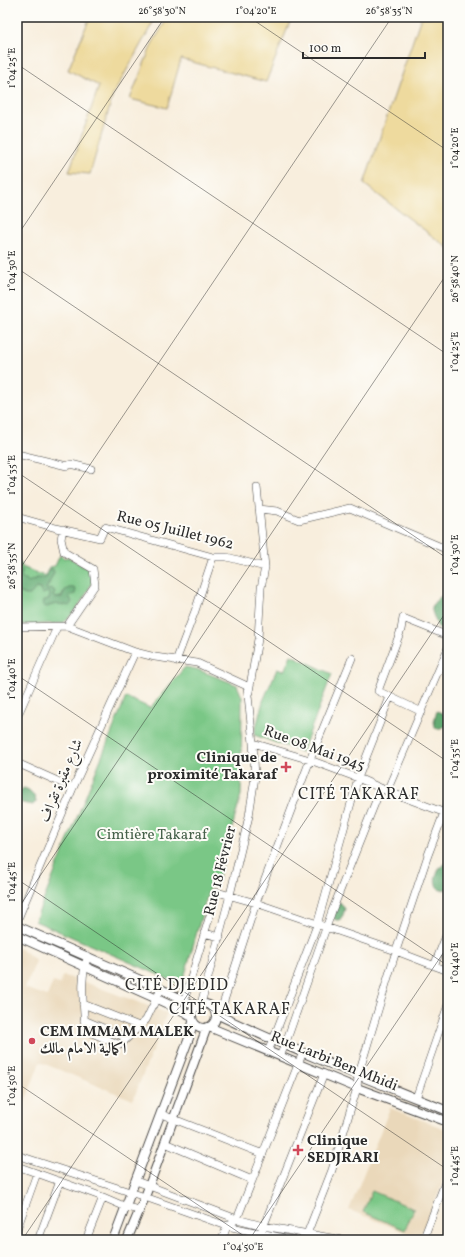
<svg xmlns="http://www.w3.org/2000/svg" width="465" height="1257" font-family="Vollkorn,Amiri,serif">
	<rect width="100%" height="100%" fill="#fdfcf7"/>
	<filter id="ink" filterUnits="userSpaceOnUse"><feTurbulence type="fractalNoise" baseFrequency=".025" numOctaves="2"/><feDisplacementMap in="SourceGraphic" scale="8" xChannelSelector="R" yChannelSelector="G"/><feConvolveMatrix kernelMatrix="1 2 1 2 8 2 1 2 1" color-interpolation-filters="sRGB"/></filter>
	<filter id="wash" filterUnits="userSpaceOnUse"><feTurbulence type="fractalNoise" baseFrequency=".012" numOctaves="4" result="noise"/><feDisplacementMap in="SourceGraphic" scale="16" xChannelSelector="R" yChannelSelector="G"/><feGaussianBlur stdDeviation="0.9" result="paint"/><feColorMatrix in="noise" values="0 0 0 0 0 0 0 0 0 0 0 0 0 0 0 0 0 1.4 0 .05"/><feComposite in="paint" operator="in"/></filter>
	<g filter="url(#wash)">
		<rect width="100%" height="100%" fill="#f8eedd"/>
		<path fill="#ead8ba" d="M17,948L25,951L36,961L25,988L47,996L53,982L60,984L63,976L73,978L167,1013L133,1100L40,1062L17,1123V1021L18,1017L17,1016Z
			M390,1108L448,1130V1170L420,1238L349,1210Z"/>
		<path fill="#7ac786" stroke="#527958" d="M60,555L64,558L68,557L91,571C92,575 93,580 91,584C88,594 71,617 63,623L17,625V594L18,592L26,595L36,588L48,592L50,596L47,607C52,605 59,602 65,605L63,593L62,597L55,598L49,590L46,589L50,582L46,578L29,582L21,579L20,568L17,567V562L21,563L22,567L45,576L49,567L55,566Z
			M291,655L332,674L302,752L254,735L263,701L277,669L284,671Z
			M185,667L196,669L237,685L242,697L241,795L217,883L211,882L182,985L35,921L126,697L150,708Z
			M372,1191L414,1209L405,1230L363,1212Z"/>
		<path fill="#63ac73" stroke="#476c4f" d="M17,567L23,571L21,575L22,579H26L29,582L32,580L35,581L36,578H46L48,571L49,569H53L54,573L46,589L49,590L51,588L54,590L55,593L53,596L55,598L62,597L65,590L69,588H74L76,590L75,594L69,596L72,602L69,606C61,604 55,603 47,607L43,606L44,600L49,599L50,596L48,592L42,594L40,589L36,588L30,595H26L19,592L17,594Z
			M448,592V628L441,629L437,626C436,620 433,616 432,611C430,602 442,596 448,592Z
			M437,711L444,714V717L447,718L446,726L438,729L435,728L434,721Z
			M24,788L29,790L35,796L36,802L33,805L22,803L17,801C17,794 18,791 24,788Z
			M447,862H448V889L440,890C438,888 436,886 436,884C433,877 440,865 447,862Z
			M340,902L345,909L343,915L340,920H336L333,918L335,914L334,913L337,904Z"/>
		<path fill="#eeda9e" stroke="#8c8264" d="M90,17H156L113,95L90,174L69,172L99,86L68,70Z
			M168,17H292L266,82L181,59L167,108L130,99L152,44Z
			M421,17H448V248L364,184Z"/>
	</g>
	<g filter="url(#ink)">
		<g fill="none" stroke-linecap="round" stroke-linejoin="round">
			<g stroke="#4a4846" stroke-width="8">
				<path id="minor" d="M17,454L67,466L71,464L91,469
					M259,509L277,511L299,520L350,508L448,550
					M17,517L56,528L100,538L105,527L213,557H227L265,567
					M63,529L61,539L64,552L93,569L95,585L67,626
					M17,627L67,626L135,652L155,657L197,663L247,686L253,743L255,777L249,816L230,895L201,1004
					M176,661L195,611L213,557
					M249,692L258,639L261,588L265,567L257,487
					M422,712L378,691L401,630L403,618L448,636
					M17,717L57,627
					M253,743L310,760L358,778L387,791L448,814
					M17,763L73,788
					M387,791L448,648
					M17,921L73,788L135,652
					M204,933L220,937
					M88,956C79,978 84,1006 85,1030L120,1045L146,1020L161,989
					M434,966L448,931
					M184,1001L217,892L256,903L396,951L448,971
					M83,1004L139,1026
					M214,1011L223,1004L256,903L310,760L352,658
					M84,1020L127,1038
					M268,1051L273,1040L317,925L358,778L390,697
					M280,1056L285,1045L332,911L381,788
					M416,1098L448,1005
					M161,1114L263,1154
					M165,1143L252,1180
					M17,1155L145,1197L227,1226L293,1240
					M17,1166L103,1197L126,1207L139,1210
					M136,1181L237,1219L263,1226L343,1240
					M17,1229L37,1173
					M262,1230L324,1074
					M17,1238L23,1240
					M38,1240L60,1181
					M86,1240L103,1197
					M222,1240L227,1226L237,1219L303,1052
					M306,1240L307,1234L332,1170L357,1088L358,1076L396,951L428,855L448,802
					M423,1240L448,1175"/>
			</g>
			<g stroke="#4a4846" stroke-width="10">
				<path id="tertiary" d="M17,926L161,989L196,1006
					M17,936L157,999L185,1012L191,1016
					M192 1016a12 12 0 1 1 24 0a12 12 0 1 1-24 0Z
					M216,1014C292,1050 370,1080 448,1111
					M209,1027L357,1088L448,1122
					M113,1240L189,1038L193,1022
					M127,1240L145,1197L207,1027"/>
			</g>
			<use href="#minor" stroke="#fff" stroke-width="7"/>
			<use href="#tertiary" stroke="#fff" stroke-width="8"/>
		</g>
	</g>
	<path fill="none" stroke="#2b2b2b" stroke-width="1" stroke-opacity="0.45" d="M249,17L448,151M17,64L448,355M17,236L165,17M17,268L448,559M17,472L448,762M17,573L392,17M17,675L448,966M17,879L448,1170M17,910L448,272M17,1083L250,1240M22,1240L448,609M249,1240L448,946"/>
	<g fill="#d1495b" stroke="#fdfcf7" stroke-width="1.5">
		<path d="M284 761h4v4h4v4h-4v4h-4v-4h-4v-4h4z"/>
		<circle cx="32" cy="1041" r="4"/>
		<path d="M296 1144h4v4h4v4h-4v4h-4v-4h-4v-4h4z"/>
	</g>
	<g text-anchor="middle" dominant-baseline="central" stroke-width="4" stroke-linejoin="round" paint-order="stroke">
		<g font-size="15" fill="#2b2b2b" stroke="#fdfcf7">
			<text transform="translate(175 531) rotate(14)">Rue 05 Juillet 1962</text>
			<text transform="translate(314 749) rotate(20)">Rue 08 Mai 1945</text>
			<text transform="translate(62 781) rotate(-67)">شارع مقبرة تقراف</text>
			<text transform="translate(221 871) rotate(-76)">Rue 18 Février</text>
			<text transform="translate(334 1062) rotate(22)">Rue Larbi Ben Mhidi</text>
		</g>
		<g font-size="15" font-weight="bold" fill="#2b2b2b" stroke="#fdfcf7" text-anchor="start">
			<text x="277" y="758" text-anchor="end">Clinique de<tspan x="277" dy="17">proximité Takaraf</tspan></text>
			<text x="40" y="1032">CEM IMMAM MALEK<tspan x="40" dy="17">اكمالية الامام مالك</tspan></text>
			<text x="307" y="1141">Clinique<tspan x="307" dy="17">SEDJRARI</tspan></text>
		</g>
		<g font-size="15" fill="#47624b" stroke="#fdfcf7">
			<text x="152" y="835">Cimtière Takaraf</text>
		</g>
		<g font-size="16" letter-spacing="1" fill="#2b2b2b" stroke="#fdfcf7">
			<text x="359" y="795">CITÉ TAKARAF</text>
			<text x="177" y="986">CITÉ DJEDID</text>
			<text x="230" y="1010">CITÉ TAKARAF</text>
		</g>
	</g>
	<rect width="465" height="1257" fill="none" stroke="#fdfcf7" stroke-width="44"/>
	<path d="M303 52v6h122v-6" fill="none" stroke="#2b2b2b" stroke-width="2"/>
	<text x="309" y="52" font-size="12" fill="#2b2b2b" stroke="#fdfcf7" stroke-width="3" paint-order="stroke">100 m</text>
	<rect x="22" y="22" width="421" height="1213" fill="none" stroke="#2b2b2b" stroke-width="1.5"/>
	<g font-size="10" text-anchor="middle" fill="#2b2b2b">
		<text x="162" y="14">26°58'30"N</text>
		<text x="256" y="14">1°04'20"E</text>
		<text x="389" y="14">26°58'35"N</text>
		<text transform="translate(11 68) rotate(-90)" y="4">1°04'25"E</text>
		<text transform="translate(454 148) rotate(-90)" y="4">1°04'20"E</text>
		<text transform="translate(11 271) rotate(-90)" y="4">1°04'30"E</text>
		<text transform="translate(454 279) rotate(-90)" y="4">26°58'40"N</text>
		<text transform="translate(454 352) rotate(-90)" y="4">1°04'25"E</text>
		<text transform="translate(11 475) rotate(-90)" y="4">1°04'35"E</text>
		<text transform="translate(454 555) rotate(-90)" y="4">1°04'30"E</text>
		<text transform="translate(11 566) rotate(-90)" y="4">26°58'35"N</text>
		<text transform="translate(11 679) rotate(-90)" y="4">1°04'40"E</text>
		<text transform="translate(454 759) rotate(-90)" y="4">1°04'35"E</text>
		<text transform="translate(11 882) rotate(-90)" y="4">1°04'45"E</text>
		<text transform="translate(454 963) rotate(-90)" y="4">1°04'40"E</text>
		<text transform="translate(11 1086) rotate(-90)" y="4">1°04'50"E</text>
		<text transform="translate(454 1166) rotate(-90)" y="4">1°04'45"E</text>
		<text x="243" y="1250">1°04'50"E</text>
	</g>
</svg>
